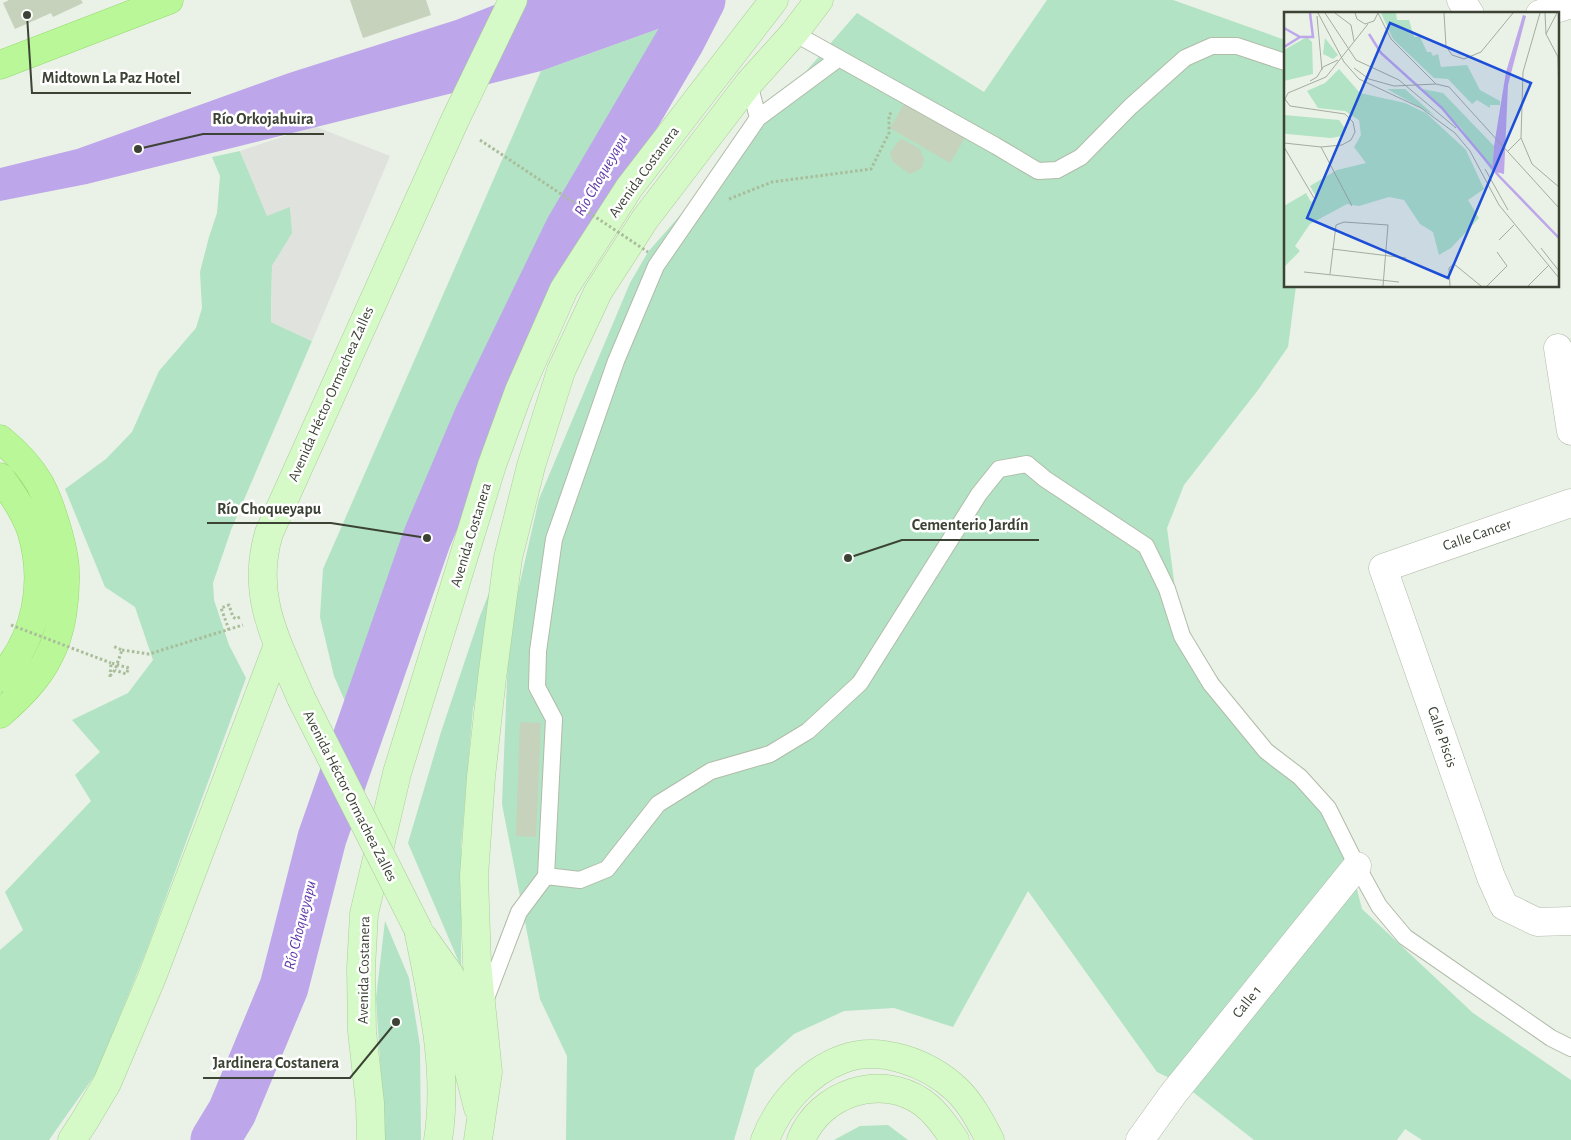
<svg xmlns="http://www.w3.org/2000/svg" width="1571" height="1140" font-family="'Alegreya Sans',sans-serif">
	<rect width="100%" height="100%" fill="#eaf1e6"/>
	<path fill="#b1e3c4" d="M1047,0H1173L1285,40V286H1296L1288,347L1258,390L1184,485L1167,528L1175,588L1193,641L1227,691L1269,742L1306,775L1340,823L1362,909L1473,1013L1571,1080V1140H1422L1405,1129L1397,1140H1254L1184,1085L1157,1072L1028,891L953,1027L894,1008L844,1011L794,1034L755,1069L734,1140H566L567,1056L540,999L502,804L509,631L539,499L630,283L648,252L857,13L984,92Z
		M711,10L558,254L512,346L426,527L383,647L358,731L334,676L320,617L323,569L541,71Z
		M240,151L267,215L290,206L293,233L272,266L271,322L312,341L231,530L213,583L214,600L229,645L246,678L147,949L97,1072L49,1140H0V950L23,930L5,892L91,801L75,775L100,752L72,720L128,693L153,660L135,607L105,587L65,489L106,459L132,432L159,371L196,328L202,308L200,272L209,237L217,213L220,176L212,157Z
		M502,560L473,709L461,847V967L408,843L441,732L480,616Z
		M385,921L409,978L420,1046L421,1140H385L376,998Z
		M888,1125L908,1140H834L860,1126Z"/>
	<path fill="#e0e3dd" d="M314,126L390,156L312,341L271,322L272,266L292,233L290,207L267,216L240,151Z"/>
	<path fill="#bda6ea" d="M507,0H710L711,10L541,71L87,184L0,201V168L77,149L289,73L456,20Z"/>
	<g fill="none" stroke-linecap="round" stroke-linejoin="round">
		<path stroke="#bda6ea" stroke-width="49" d="M215,1140L232,1112L284,987L322,838L427,538L478,418L569,230L681,39L701,0"/>
	</g>
	<path fill="#c6d2bc" d="M9,0H81L83,3L53,17L51,13L15,29L3,3Z
		M350,0H426L431,15L363,38Z
		M906,101L966,136L950,163L890,128Z
		M902,139L920,149L924,159L922,168L910,174L893,162L890,153L897,143Z
		M520,722L541,723L536,837L516,836Z"/>
	<g fill="none" stroke-linecap="round" stroke-linejoin="round">
		<g stroke="#b1bca9" stroke-width="18">
			<path id="lane" d="M794,33L996,146L1038,171L1057,170L1081,157L1130,107L1185,58L1212,46H1237L1285,62
				M758,118L839,58
				M546,876L580,880L607,869L658,804L711,771L770,754L808,731L860,683L979,494L999,469L1027,464L1045,479L1146,546L1167,589L1182,636L1211,684L1266,751L1300,777L1328,808L1357,866L1379,906L1405,937L1551,1038L1571,1048
				M485,1001L519,912L546,876L554,719L537,687L538,651L554,539L616,361L656,266L758,118L749,83"/>
		</g>
		<g stroke="#b1bca9" stroke-width="29">
			<path id="street" d="M1461,0L1470,14
				M1540,14L1571,4
				M1558,348L1571,431
				M1571,503L1383,568L1491,877L1504,906L1537,922L1571,921
				M1140,1140L1173,1094L1357,866"/>
		</g>
		<g stroke="#a9ce98" stroke-width="29">
			<path id="secondary" d="M301,698C277,641 250,596 269,533L455,120L513,0
				M418,929C432,998 449,1070 438,1140
				M423,937L450,975L464,1030L469,1072L478,1108
				M72,1140L85,1120L107,1083L152,977L278,645
				M371,1140L370,1103L362,1031L361,968L364,914L397,773L492,465L519,391L564,289L629,188L774,0
				M478,1140L488,1072L477,964L474,876L481,777L492,678L508,558L531,466L561,371L598,292L645,219L749,83L794,33L819,0
				M765,1140C778,1106 807,1072 843,1059C880,1045 928,1063 956,1089C971,1103 981,1123 990,1140
				M801,1140C820,1093 880,1073 922,1102C936,1112 945,1126 955,1140"/>
		</g>
		<g stroke="#93da6b" stroke-width="29">
			<path id="primary" d="M0,65L169,0
				M0,439C15,451 30,467 40,484C50,503 65,549 65,571C66,598 62,632 49,656C38,679 19,697 0,714
				M0,477C12,493 24,511 31,530C47,582 37,638 0,678"/>
		</g>
		<path stroke="#a9bd9b" stroke-width="3" stroke-dasharray="2.5 2.5" stroke-linecap="butt" d="M729,199L772,182L871,169L889,133V115L892,112
			M229,630L221,608L229,605L233,617L236,619L242,616
			M122,650L149,654L243,625
			M110,676L115,670L122,650L113,646
			M110,677L111,663L129,668L126,674L115,670"/>
		<use href="#lane" stroke="#fff" stroke-width="16"/>
		<use href="#street" stroke="#fff" stroke-width="28"/>
		<use href="#secondary" stroke="#d6fac7" stroke-width="28"/>
		<use href="#primary" stroke="#baf799" stroke-width="28"/>
		<g stroke="#a9ce98" stroke-width="29" stroke-linecap="butt">
			<path id="secondary-bridge" d="M301,698L418,929"/>
		</g>
		<path stroke="#a9bd9b" stroke-width="3" stroke-dasharray="2.5 2.5" stroke-linecap="butt" d="M480,140L648,252
			M11,625L111,663"/>
		<use href="#secondary-bridge" stroke="#d6fac7" stroke-width="28"/>
	</g>
	<g text-anchor="middle" dominant-baseline="central" stroke-width="5" stroke-linejoin="round" paint-order="stroke">
		<g font-size="15" fill="#3c4335" stroke="#fff">
			<text transform="translate(644 172) rotate(-54)">Avenida Costanera</text>
			<text transform="translate(331 394) rotate(-66)">Avenida Héctor Ormachea Zalles</text>
			<text transform="translate(471 535) rotate(-73)">Avenida Costanera</text>
			<text transform="translate(1477 535) rotate(-19)">Calle Cancer</text>
			<text transform="translate(1442 737) rotate(71)">Calle Piscis</text>
			<text transform="translate(350 796) rotate(63)">Avenida Héctor Ormachea Zalles</text>
			<text transform="translate(364 970) rotate(-89)">Avenida Costanera</text>
			<text transform="translate(1247 1002) rotate(-51)">Calle 1</text>
		</g>
		<g font-size="16" font-style="italic" fill="#5f37a7" stroke="#fff">
			<text transform="translate(601 175) rotate(-60)">Río Choqueyapu</text>
			<text transform="translate(300 925) rotate(-76)">Río Choqueyapu</text>
		</g>
	</g>
	<g transform="translate(1284 12)">
		<rect width="275" height="275" fill="#eaf1e6"/>
		<path d="M97,1H112L113,8H125L130,25H136L143,40H147L149,44L154,42L157,55L183,53L196,78L216,89V93H206V96L193,88L188,92L164,67L150,66L109,27ZM23,25L28,30L29,62L0,69V38ZM41,26L54,43L49,47L39,42ZM55,57L76,81L121,91L142,101L182,138L200,177L184,188L195,206L167,236L155,243L149,220L136,212L120,188L105,185L75,194L63,192L26,212L11,234L16,239L0,255V194L22,181L27,190L33,186L26,174L53,158L82,151L70,135L77,123L75,108L61,99L34,96L23,79L41,71ZM103,77H121L151,104ZM138,77L159,81L210,134L208,159L177,116ZM0,103L55,108L62,118L58,124L47,126L3,122L0,121Z" fill="#b1e3c4"/>
		<path d="M239,3L242,4L224,73L220,162L208,159L210,134L222,60Z" fill="#bda6ea"/>
		<path fill="none" stroke="#bda6ea" stroke-width="2.5" d="M0,16L16,25M85,22L97,41L158,96L215,164L275,226M0,35L16,25H29L26,1"/>
		<path fill="none" stroke="#a4ab9f" stroke-width="1" d="M34,1L60,50L75,67L137,96L171,121L186,139L215,193L275,266M41,1L72,48L115,68L172,116M51,1L67,13L70,29M71,1L73,7L81,12L90,9L94,1M94,1L107,27L152,72M160,1L162,34L168,43L180,47L197,40L229,1M256,1L239,60L237,126L248,152L275,175M261,1L262,22L274,45L275,89M33,4L38,58M262,22L273,1M70,56L85,67L110,74M26,69L33,65L39,55L54,48M110,74L152,72L165,75L275,196M1,87L4,81L42,65L84,12M0,131L37,135L58,133L67,128L71,120L69,110L61,102L6,94L1,87M0,135L30,186M37,135L68,194M224,139L237,126M201,157L224,198M215,228L230,213M257,236L275,259M48,237L122,246M20,260L115,270M46,262L52,213L60,210L104,213L99,274M166,274L165,256L170,252L197,274M203,274L223,254L213,240M244,274L265,253"/>
		<path fill="#1d4ed8" fill-opacity="0.15" stroke="#1d4ed8" stroke-width="2.5" d="M106,11L247,71L164,266L23,206Z"/>
		<rect width="275" height="275" fill="none" stroke="#3c4335" stroke-width="2.5"/>
	</g>
	<path fill="none" stroke="#3c4335" stroke-width="2" d="M27 15L32 93H191M138 149L203 134H324M427 538L331 523H207M848 558L902 540H1039M396 1022L350 1078H203"/>
	<g fill="#3c4335" stroke="#fff" stroke-width="2">
		<circle cx="27" cy="15" r="5"/>
		<circle cx="138" cy="149" r="5"/>
		<circle cx="427" cy="538" r="5"/>
		<circle cx="848" cy="558" r="5"/>
		<circle cx="396" cy="1022" r="5"/>
	</g>
	<g font-size="16" text-anchor="middle" font-weight="bold" fill="#3c4335" stroke="#fff" stroke-width="5" stroke-linejoin="round" paint-order="stroke">
		<text x="111" y="83">Midtown La Paz Hotel</text>
		<text x="263" y="124">Río Orkojahuira</text>
		<text x="269" y="514">Río Choqueyapu</text>
		<text x="970" y="530">Cementerio Jardín</text>
		<text x="276" y="1068">Jardinera Costanera</text>
	</g>
</svg>
